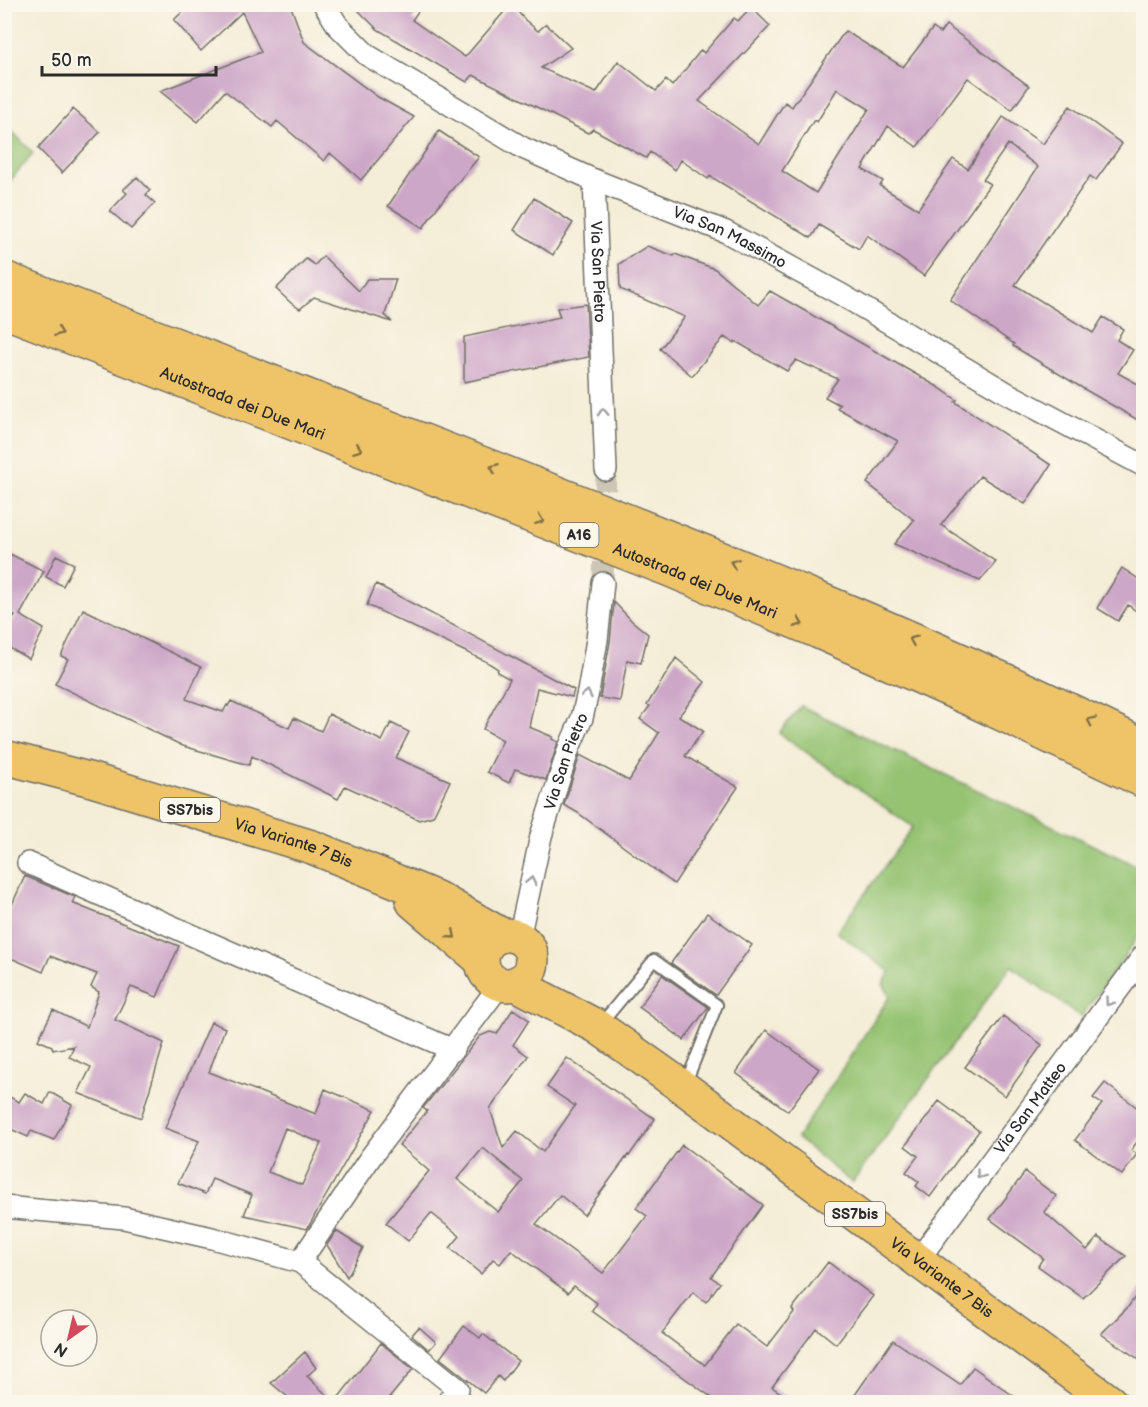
<svg xmlns="http://www.w3.org/2000/svg" width="1148" height="1407" font-family="'Balsamiq Sans',sans-serif">
	<rect width="100%" height="100%" fill="#fbf7ec"/>
	<filter id="ink" filterUnits="userSpaceOnUse"><feTurbulence type="fractalNoise" baseFrequency=".0167" numOctaves="2"/><feDisplacementMap in="SourceGraphic" scale="12" xChannelSelector="R" yChannelSelector="G"/><feConvolveMatrix kernelMatrix="1 2 1 2 8 2 1 2 1" color-interpolation-filters="sRGB"/></filter>
	<filter id="wash" filterUnits="userSpaceOnUse"><feTurbulence type="fractalNoise" baseFrequency=".008" numOctaves="4" result="noise"/><feDisplacementMap in="SourceGraphic" scale="24" xChannelSelector="R" yChannelSelector="G"/><feGaussianBlur stdDeviation="1.35" result="paint"/><feColorMatrix in="noise" values="0 0 0 0 0 0 0 0 0 0 0 0 0 0 0 0 0 1.4 0 .05"/><feComposite in="paint" operator="in"/></filter>
	<g filter="url(#wash)">
		<rect width="100%" height="100%" fill="#f4edd7"/>
		<path fill="#95c372" stroke="#60774e" stroke-width="1.5" d="M5,124L33,153L5,187Z
			M801,706L1143,869V930L1081,1017L1011,966L852,1183L797,1138L890,996L883,984L890,972L837,932L913,827L779,733Z"/>
		<g id="blocks">
			<path fill="#cda7c8" fill-rule="evenodd" d="M190,4H290L304,42L378,97L414,117L361,180L330,153L324,161L277,121L272,127L225,91L198,122L160,91L261,52L242,12L201,51L174,20Z
				M352,4H423L412,20L465,57L511,4L525,20L538,31L546,24L571,48L541,68L596,93L618,61L656,91L666,80L672,86L701,50L704,53L734,18L738,21L751,7L770,26L699,101L759,144L785,102L792,107L845,31L903,67L933,28L940,33L946,25L1029,86L1012,110L968,78L917,147L888,126L862,169L883,181L880,186L918,209L953,159L968,169L1003,117L1043,144L1070,106L1122,144L1096,180L1090,176L1015,285L1093,333L1103,317L1123,329L1117,340L1133,350L1118,373L1143,387V423L1084,389L1013,346L1014,344L950,300L1038,167L1008,144L983,180L990,184L924,276L867,235L859,249L819,225L811,238L710,176L708,179L681,160L675,170L650,152L646,158L593,129L588,133L473,75L467,82L377,29ZM837,89L869,109L816,193L782,171L814,120L817,122Z
				M73,109L100,132L62,173L38,148Z
				M439,131L479,157L439,205L423,228L388,206Z
				M137,177L150,190L146,195L155,203L131,229L110,211L127,193L123,190Z
				M534,198L573,223L553,255L514,230Z
				M647,246L674,256L675,254L715,269L758,305L770,291L938,387L957,400L955,402L1051,465L1025,504L980,476L941,525L996,562L980,581L894,544L914,520L867,483L898,441L837,408L840,405L825,397L838,379L796,360L787,371L735,341L734,343L724,337L692,376L660,349L685,317L620,289L619,264Z
				M323,256L359,291L367,279H396L385,315L392,322L314,297L300,309L291,303L276,289L306,259L315,265Z
				M586,304L589,357L464,382V337L560,317L557,308Z
				M4,551L44,571L20,615L44,629L29,659L4,645V632L15,616L4,610Z
				M56,555L74,564L63,586L46,577Z
				M1122,568L1143,582V616L1128,605L1118,621L1097,608Z
				M376,584L574,690L572,697L537,688L529,727L553,737L552,739L558,742L546,780L515,769L509,783L487,772L503,740L483,729L510,679L497,672L498,669L487,662L367,605Z
				M614,602L632,621L648,634L641,663L627,660L620,701L600,698L610,642Z
				M83,609L201,667L186,699L223,712L227,705L228,706L231,701L289,728L294,718L321,731L329,714L382,741L391,723L409,732L396,758L450,781L433,816L419,820L345,786L338,799L252,756L249,765L183,746L55,684L68,659L61,656Z
				M676,658L705,682L679,716L703,731L685,756L738,787L674,884L578,813L564,805L580,755L629,781L659,733L640,719L650,706L647,705Z
				M25,876L75,897L72,903L179,946L157,997L131,987L115,1020L164,1043L141,1118L78,1093L91,1067L69,1057L74,1046L53,1050L52,1046L38,1040L53,1010L87,1027L99,992L91,987L97,974L50,956L43,972L4,955V922Z
				M707,913L752,945L716,995L671,963Z
				M662,975L708,1007L684,1040L639,1007Z
				M513,1009L529,1020L513,1045L528,1056L490,1109L503,1148L517,1131L543,1152L575,1106L547,1087L567,1058L655,1119L629,1156L628,1155L584,1215L560,1195L536,1224L603,1273L647,1216L636,1208L682,1145L763,1205L711,1277L720,1283L706,1302L693,1292L662,1333L705,1365L736,1324L767,1347L794,1312L792,1309L828,1262L873,1296L836,1344L816,1328L772,1387L794,1402H718L592,1311L597,1303L574,1286L568,1293L511,1250L500,1264L493,1259L481,1274L450,1248L460,1236L431,1213L408,1241L386,1223L429,1171L399,1145L427,1111L423,1108L480,1036L490,1032L497,1034ZM483,1148L523,1181L498,1212L457,1179Z
				M1003,1016L1042,1045L1005,1096L965,1067Z
				M211,1022L225,1028L209,1072L316,1114L325,1089L375,1110L307,1229L244,1215L252,1195L212,1179L205,1194L178,1183L199,1141L165,1128ZM285,1128L321,1143L302,1185L268,1172Z
				M766,1030L819,1069L788,1111L736,1073Z
				M1105,1083L1143,1112V1134L1131,1150L1137,1154L1122,1175L1075,1140L1102,1104L1093,1098Z
				M50,1092L72,1105L54,1140L31,1131L28,1137L4,1126V1094L19,1102L25,1093L44,1104Z
				M939,1101L979,1131L930,1197L916,1186L919,1182L906,1172L918,1156L905,1146Z
				M1025,1172L1056,1196L1044,1212L1087,1250L1098,1237L1126,1256L1083,1298L1038,1266L1043,1258L990,1219Z
				M336,1231L363,1248L347,1277L327,1245Z
				M1143,1286V1362L1101,1334L1128,1307Z
				M464,1326L480,1338L483,1334L518,1361L503,1381L498,1376L484,1393L440,1358Z
				M419,1327L436,1342L429,1350L412,1335Z
				M893,1340L960,1385L973,1367L1022,1402H850Z
				M381,1343L413,1369L386,1402H335Z
				M305,1352L316,1368L307,1376L334,1402H294L271,1383Z"/>
		</g>
	</g>
	<g filter="url(#ink)">
		<use href="#blocks" fill-opacity="0" stroke="#716f67" stroke-width="1.5"/>
		<g fill="none" stroke-linecap="round" stroke-linejoin="round">
			<path stroke="#ccc6b5" stroke-width="21" stroke-dasharray="21 10" stroke-linecap="butt" d="M603,583L606,470"/>
			<g stroke="#716f67" stroke-width="14">
				<path id="lane" d="M600,1025L654,960L717,1005L685,1085"/>
			</g>
			<g stroke="#716f67" stroke-width="24">
				<g id="street">
					<path id="s1" d="M324,4L338,26L367,55L523,148L594,180L726,232L842,295L1007,393L1144,466"/>
					<path id="s2" d="M594,180L606,470"/>
					<path d="M28,863L453,1050"/>
					<path id="s3" d="M519,938L541,836L569,748L582,718L588,692L597,640L603,583"/>
					<path d="M4,1207L124,1218L212,1238L300,1262L458,1389L449,1400"/>
					<path id="s4" d="M918,1260L1144,955"/>
					<path d="M300,1262L370,1158L500,985"/>
				</g>
			</g>
			<g stroke="#716f67" stroke-width="36">
				<g id="primary">
					<path id="s5" d="M4,757L92,780L312,847L437,898L502,935"/>
					<path d="M413,902L481,960"/>
					<circle cx="507" cy="960" r="25"/>
					<path id="s6" d="M516,984L598,1027L684,1088L1110,1402"/>
				</g>
			</g>
			<g stroke="#716f67" stroke-width="36">
				<g id="highway">
					<path d="M4,278C162,339 320,401 478,462C703,550 927,639 1144,746"/>
					<path id="s7" d="M4,311L665,568L819,632L972,700L1144,781"/>
				</g>
			</g>
			<use href="#lane" stroke="#fff" stroke-width="10"/>
			<use href="#street" stroke="#fff" stroke-width="21"/>
			<use href="#primary" stroke="#efc469" stroke-width="33"/>
			<use href="#highway" stroke="#efc469" stroke-width="33"/>
		</g>
		<defs><path id="oneway-chevron" d="M-2-3.5L2.5 0L-2 3.5" fill="none" stroke-width="1.6" stroke-linecap="round" stroke-linejoin="round" transform="scale(1.5)"/></defs>
		<g stroke="#837047">
			<use href="#oneway-chevron" transform="translate(59 332) rotate(21)"/>
			<use href="#oneway-chevron" transform="translate(358 449) rotate(21)"/>
			<use href="#oneway-chevron" transform="translate(494 468) rotate(-159)"/>
			<use href="#oneway-chevron" transform="translate(540 520) rotate(21)"/>
			<use href="#oneway-chevron" transform="translate(734 563) rotate(-158)"/>
			<use href="#oneway-chevron" transform="translate(799 623) rotate(22)"/>
			<use href="#oneway-chevron" transform="translate(913 640) rotate(-156)"/>
			<use href="#oneway-chevron" transform="translate(1091 721) rotate(-155)"/>
			<use href="#oneway-chevron" transform="translate(452 935) rotate(41)"/>
		</g>
		<g stroke="#a0a0a0">
			<use href="#oneway-chevron" transform="translate(603 412) rotate(-92)"/>
			<use href="#oneway-chevron" transform="translate(587 694) rotate(-78)"/>
			<use href="#oneway-chevron" transform="translate(531 881) rotate(-78)"/>
			<use href="#oneway-chevron" transform="translate(1109 1002) rotate(126)"/>
			<use href="#oneway-chevron" transform="translate(980 1175) rotate(126)"/>
		</g>
	</g>
	<g text-anchor="middle" dominant-baseline="central" stroke-width="4.5" stroke-linejoin="round" paint-order="stroke">
		<g fill="#fbf7ec" stroke="#696865" stroke-width="1.5">
			<rect x="559.5" y="523" width="39" height="24" rx="4.5"/>
			<rect x="160" y="798" width="60" height="24" rx="4.5"/>
			<rect x="825" y="1202" width="60" height="24" rx="4.5"/>
		</g>
		<g font-size="15" font-weight="bold" fill="#2b2b2b">
			<text x="579" y="535">A16</text>
			<text x="190" y="810">SS7bis</text>
			<text x="855" y="1214">SS7bis</text>
		</g>
		<g font-size="16" fill="#2b2b2b" stroke="#fbf7ec">
			<text stroke="none"><textPath href="#s1" startOffset="474">Via San Massimo</textPath></text>
			<text stroke="none"><textPath href="#s2" startOffset="92">Via San Pietro</textPath></text>
			<text stroke="none"><textPath href="#s7" startOffset="256">Autostrada dei Due Mari</textPath></text>
			<text stroke="none"><textPath href="#s7" startOffset="742">Autostrada dei Due Mari</textPath></text>
			<text stroke="none"><textPath href="#s3" startOffset="183">Via San Pietro</textPath></text>
			<text stroke="none"><textPath href="#s5" startOffset="302">Via Variante 7 Bis</textPath></text>
			<text stroke="none"><textPath href="#s4" startOffset="189">Via San Matteo</textPath></text>
			<text stroke="none"><textPath href="#s6" startOffset="518">Via Variante 7 Bis</textPath></text>
		</g>
	</g>
	<rect width="1148" height="1407" fill="none" stroke="#fbf7ec" stroke-width="24"/>
	<g transform="translate(69 1338) rotate(214)"><circle r="28" fill="#fbf7ec" stroke="#a8a59f" stroke-width="1.5"/>
	<path d="M0-4.5L10 22L0 15L-10 22Z" fill="#d1495b"/>
	<text y="-9" font-size="16" font-weight="bold" text-anchor="middle" fill="#2b2b2b">N</text>
	</g>
	<path d="M42 66v9h174v-9" fill="none" stroke="#2b2b2b" stroke-width="3"/>
	<text x="51" y="66" font-size="18" fill="#2b2b2b" stroke="#fbf7ec" stroke-width="4.5" paint-order="stroke">50 m</text>
</svg>
